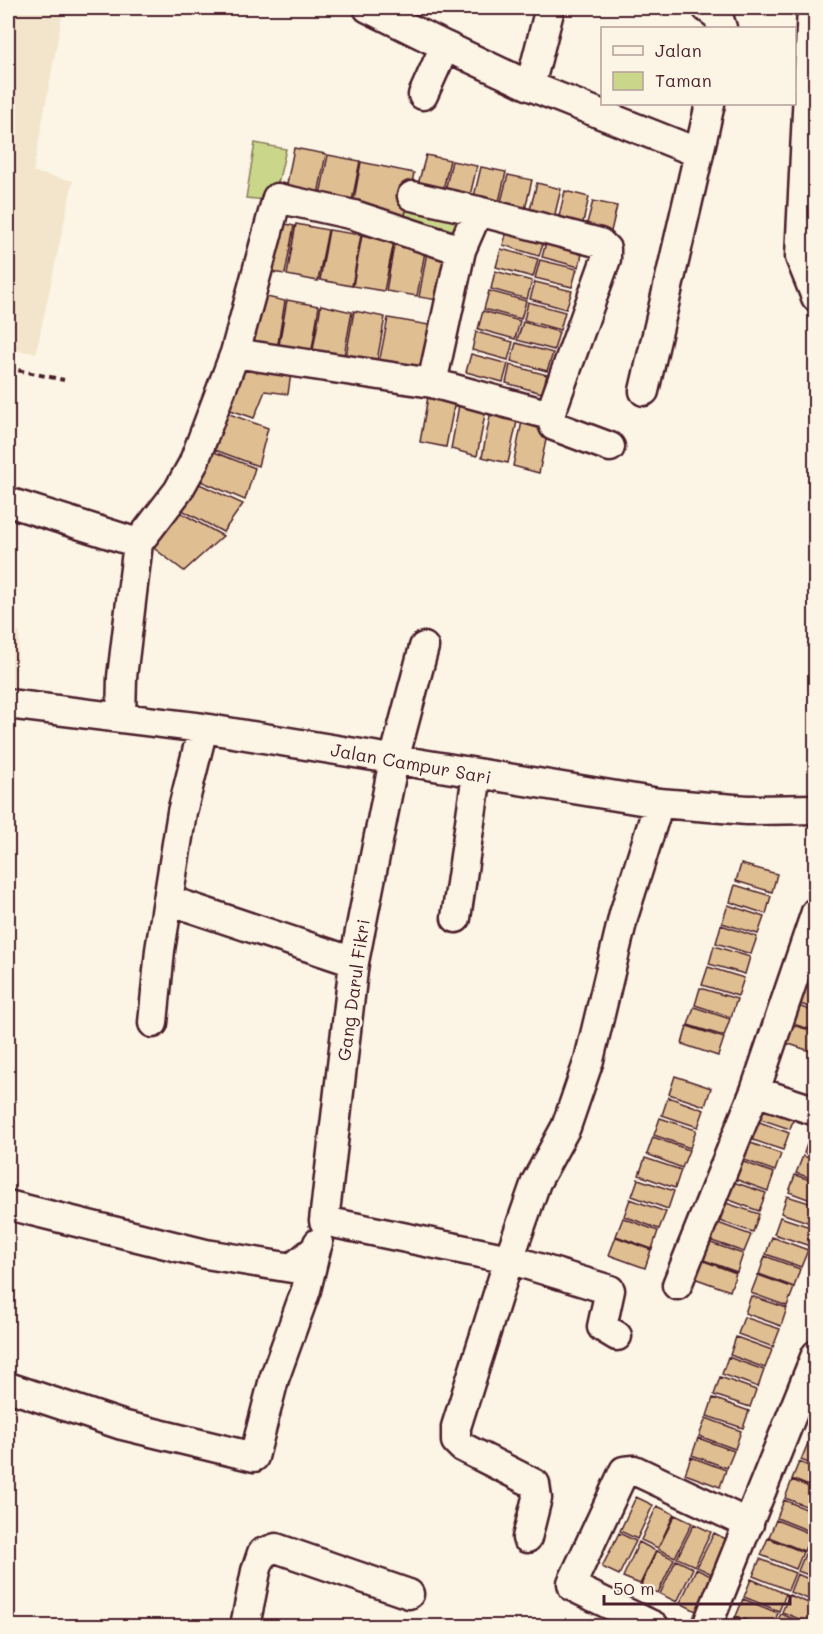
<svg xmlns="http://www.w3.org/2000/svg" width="823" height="1634" font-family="Mali,sans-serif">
	<rect width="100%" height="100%" fill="#fcf5e5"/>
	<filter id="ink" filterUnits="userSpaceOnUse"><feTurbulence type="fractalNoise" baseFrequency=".0167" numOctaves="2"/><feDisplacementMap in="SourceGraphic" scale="12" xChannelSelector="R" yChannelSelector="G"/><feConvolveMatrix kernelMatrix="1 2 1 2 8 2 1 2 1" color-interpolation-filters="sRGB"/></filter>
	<g filter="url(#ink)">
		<path fill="#f3e5cc" d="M8,8H43L63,11L33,172L73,181L36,353L8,350Z
			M8,630L20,632L14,697L8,696Z"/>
		<path fill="#cad78b" stroke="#8a7b5b" stroke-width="1.5" d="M255,143L286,149L274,201L246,198Z
			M414,196L478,211L461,250L354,215Z"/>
		<path fill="#dfbf92" stroke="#4a1f2b" stroke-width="1.5" d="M294,148L326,154L316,205L284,199Z
			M328,155L360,161L350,211L318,205Z
			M426,155L450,160L441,198L416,192Z
			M452,161L477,166L468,204L443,199Z
			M361,162L414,173L405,215L353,205Z
			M481,167L506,172L497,210L472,205Z
			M508,175L532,180L523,218L498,213Z
			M537,183L561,189L552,226L527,221Z
			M565,191L589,197L580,235L556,229Z
			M593,201L617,206L608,244L583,238Z
			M274,221L294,226L285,274L264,271Z
			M296,224L328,230L318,281L287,275Z
			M508,227L545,238L539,256L503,245Z
			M329,230L361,235L352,286L320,280Z
			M362,235L394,241L384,291L353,286Z
			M547,239L583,249L579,267L542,257Z
			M395,240L426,246L417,296L386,291Z
			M428,246L459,252L450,302L419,297Z
			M501,249L538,259L533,277L496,267Z
			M540,260L577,269L572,287L535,278Z
			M495,271L532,281L527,299L491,289Z
			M535,282L572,291L566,309L530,299Z
			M489,291L526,301L521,319L484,309Z
			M253,294L285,301L276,355L243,349Z
			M287,300L319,306L310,361L277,356Z
			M528,302L565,312L560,330L524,320Z
			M321,305L352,312L342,366L311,361Z
			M354,311L385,317L375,372L344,367Z
			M483,311L520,321L515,339L478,329Z
			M388,318L441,327L429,380L377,373Z
			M523,322L559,332L554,350L517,340Z
			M476,332L513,342L508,360L472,350Z
			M516,343L553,353L547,371L511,361Z
			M471,354L508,364L503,382L466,372Z
			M239,358L292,366L288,394L265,391L254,418L222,407Z
			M510,365L547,375L542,393L506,383Z
			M429,391L456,396L446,447L420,442Z
			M460,399L487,404L477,456L451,449Z
			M492,406L519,412L508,463L482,457Z
			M221,411L268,428L258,466L210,448Z
			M523,416L550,421L539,473L513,466Z
			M209,450L255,468L245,500L196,479Z
			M195,482L243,504L223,532L178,508Z
			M176,510L223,536L184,571L147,543Z
			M741,864L777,874L772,892L736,881Z
			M735,885L771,896L766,914L730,902Z
			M728,905L764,917L758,934L722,923Z
			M721,925L757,937L751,954L716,943Z
			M714,946L750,957L745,974L709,964Z
			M803,963L816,967V986L797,981Z
			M708,967L744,978L738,996L702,985Z
			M796,984L816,990V1009L790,1001Z
			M700,988L737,999L731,1017L695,1005Z
			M789,1003L816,1012V1031L783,1021Z
			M694,1007L730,1019L724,1036L688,1025Z
			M783,1022L816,1032V1044L813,1052L777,1040Z
			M687,1026L724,1038L718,1056L682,1044Z
			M675,1076L711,1088L705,1106L669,1094Z
			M668,1097L704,1110L698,1127L662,1115Z
			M760,1100L796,1112L790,1129L754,1117Z
			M660,1118L696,1130L690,1148L654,1135Z
			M754,1120L789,1133L783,1150L747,1138Z
			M810,1135L816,1137V1157L804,1153Z
			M653,1137L689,1150L682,1168L647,1154Z
			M745,1141L781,1154L775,1171L739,1158Z
			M803,1156L816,1160V1180L796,1173Z
			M645,1158L681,1170L675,1188L639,1175Z
			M738,1160L774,1173L768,1191L732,1178Z
			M795,1175L816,1182V1202L789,1192Z
			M638,1179L674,1191L668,1209L632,1196Z
			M730,1181L766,1193L759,1211L724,1198Z
			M787,1196L816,1205V1225L781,1213Z
			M630,1199L666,1212L659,1229L624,1216Z
			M723,1202L759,1214L753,1232L717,1220Z
			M780,1217L816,1229L810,1246L774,1234Z
			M623,1218L658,1231L652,1249L616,1236Z
			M715,1222L751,1235L744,1252L709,1240Z
			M616,1237L651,1250L645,1268L609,1255Z
			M772,1237L808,1250L801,1267L766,1254Z
			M708,1242L743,1254L737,1272L701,1259Z
			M765,1256L800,1269L794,1287L759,1274Z
			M701,1260L736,1273L730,1291L694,1278Z
			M758,1275L794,1288L787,1306L751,1293Z
			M751,1296L787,1308L781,1326L745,1313Z
			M744,1317L780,1329L773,1347L738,1334Z
			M736,1337L772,1350L765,1368L730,1355Z
			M728,1357L764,1370L758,1387L722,1374Z
			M720,1377L756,1390L750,1407L714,1395Z
			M713,1398L749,1411L743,1428L707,1416Z
			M706,1418L741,1431L735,1449L699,1436Z
			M816,1425V1441L810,1439Z
			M698,1438L734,1451L727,1468L692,1455Z
			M808,1443L816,1446V1466L801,1460Z
			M691,1457L726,1470L720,1487L685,1474Z
			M799,1462L816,1469V1489L792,1479Z
			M792,1480L816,1490V1510L785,1498Z
			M636,1497L653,1505L637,1539L620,1531Z
			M784,1500L816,1513V1524L812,1532L777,1518Z
			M657,1506L674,1514L658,1548L641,1540Z
			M675,1515L692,1523L675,1557L658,1549Z
			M776,1520L811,1534L804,1551L769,1537Z
			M694,1524L711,1532L695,1566L677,1558Z
			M619,1533L636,1541L619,1575L602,1567Z
			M714,1533L730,1541L714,1575L697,1567Z
			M813,1535L816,1536V1556L806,1552Z
			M768,1538L803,1552L796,1569L761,1555Z
			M639,1542L656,1551L640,1584L623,1577Z
			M657,1551L674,1559L658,1593L641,1585Z
			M805,1554L816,1558V1578L798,1571Z
			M760,1559L795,1573L788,1590L753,1576Z
			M676,1560L693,1568L677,1602L660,1594Z
			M696,1569L713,1577L696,1611L680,1603Z
			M797,1574L816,1582V1602L790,1592Z
			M751,1579L786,1594L779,1611L744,1597Z
			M789,1595L816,1606V1626L782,1612Z
			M743,1599L778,1613L773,1626H761L736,1616Z
			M781,1614L810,1626H775Z
			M735,1617L757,1626H731Z"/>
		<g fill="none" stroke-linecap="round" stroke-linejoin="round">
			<g stroke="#4a1f2b" stroke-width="33">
				<path id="minor" d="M368,8L445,46
					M550,8L530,86L699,153L644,391
					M707,8L718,16L722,28
					M812,8L800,257L816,297
					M423,95L445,46L530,86
					M699,153L710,104
					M412,196L478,211
					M235,353L432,383L550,415L606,259V249L600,243L478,211L461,250L432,383
					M550,415L554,426L610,447
					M8,502L138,543L178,491L193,464L235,353L277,198L354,215L461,250
					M424,647L394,760L354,962L324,1221L509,1259L610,1290L602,1327L617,1336
					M8,704L203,728L659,803L747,810L816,809
					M121,716L122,677L138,543
					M168,900L354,962
					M456,918L477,774
					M153,1023L160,950L182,812L203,728
					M755,1091L816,1111
					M8,1205L206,1254L292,1268L316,1249L318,1243
					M677,1285L755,1091L816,912
					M8,1387L122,1425L254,1457L274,1379L306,1290L316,1249
					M527,1538L537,1498L535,1484L462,1447L456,1441V1427L509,1259L536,1182L566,1127L589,1060L624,914L659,803
					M245,1626L256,1571L262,1553L276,1548L409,1594
					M654,1626L573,1587L572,1583L624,1471L634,1470L749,1524
					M707,1626L816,1355"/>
			</g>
			<path stroke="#4a1f2b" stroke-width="4" stroke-dasharray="6 4.5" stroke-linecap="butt" d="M8,368L64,380"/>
			<use href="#minor" stroke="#fcf5e5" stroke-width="28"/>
		</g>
	</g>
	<g text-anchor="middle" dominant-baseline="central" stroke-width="5" stroke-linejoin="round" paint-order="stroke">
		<g font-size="18" fill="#4a1f2b" stroke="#fcf5e5">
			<text transform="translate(411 763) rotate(10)">Jalan Campur Sari</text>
			<text transform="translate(353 990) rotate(-82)">Gang Darul Fikri</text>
		</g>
	</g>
	<rect width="823" height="1634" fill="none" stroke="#fcf5e5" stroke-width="30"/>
	<rect x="15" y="15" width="793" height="1604" fill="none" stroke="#4a1f2b" stroke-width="2" filter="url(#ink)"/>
	<rect x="601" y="27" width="195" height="78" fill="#fcf5e5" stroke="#b59f9b" stroke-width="1.5"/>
	<rect x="613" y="46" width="30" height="9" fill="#fcf5e5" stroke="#b59f9b" stroke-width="1.5"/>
	<text x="655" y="57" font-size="18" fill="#4a1f2b">Jalan</text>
	<rect x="613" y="72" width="30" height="18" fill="#cad78b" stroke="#b59f9b" stroke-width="1.5"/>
	<text x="655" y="87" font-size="18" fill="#4a1f2b">Taman</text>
	<path d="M604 1595v9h186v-9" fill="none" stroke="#4a1f2b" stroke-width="3"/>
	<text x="613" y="1595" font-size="18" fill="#4a1f2b" stroke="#fcf5e5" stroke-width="4.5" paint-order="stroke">50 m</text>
</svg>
